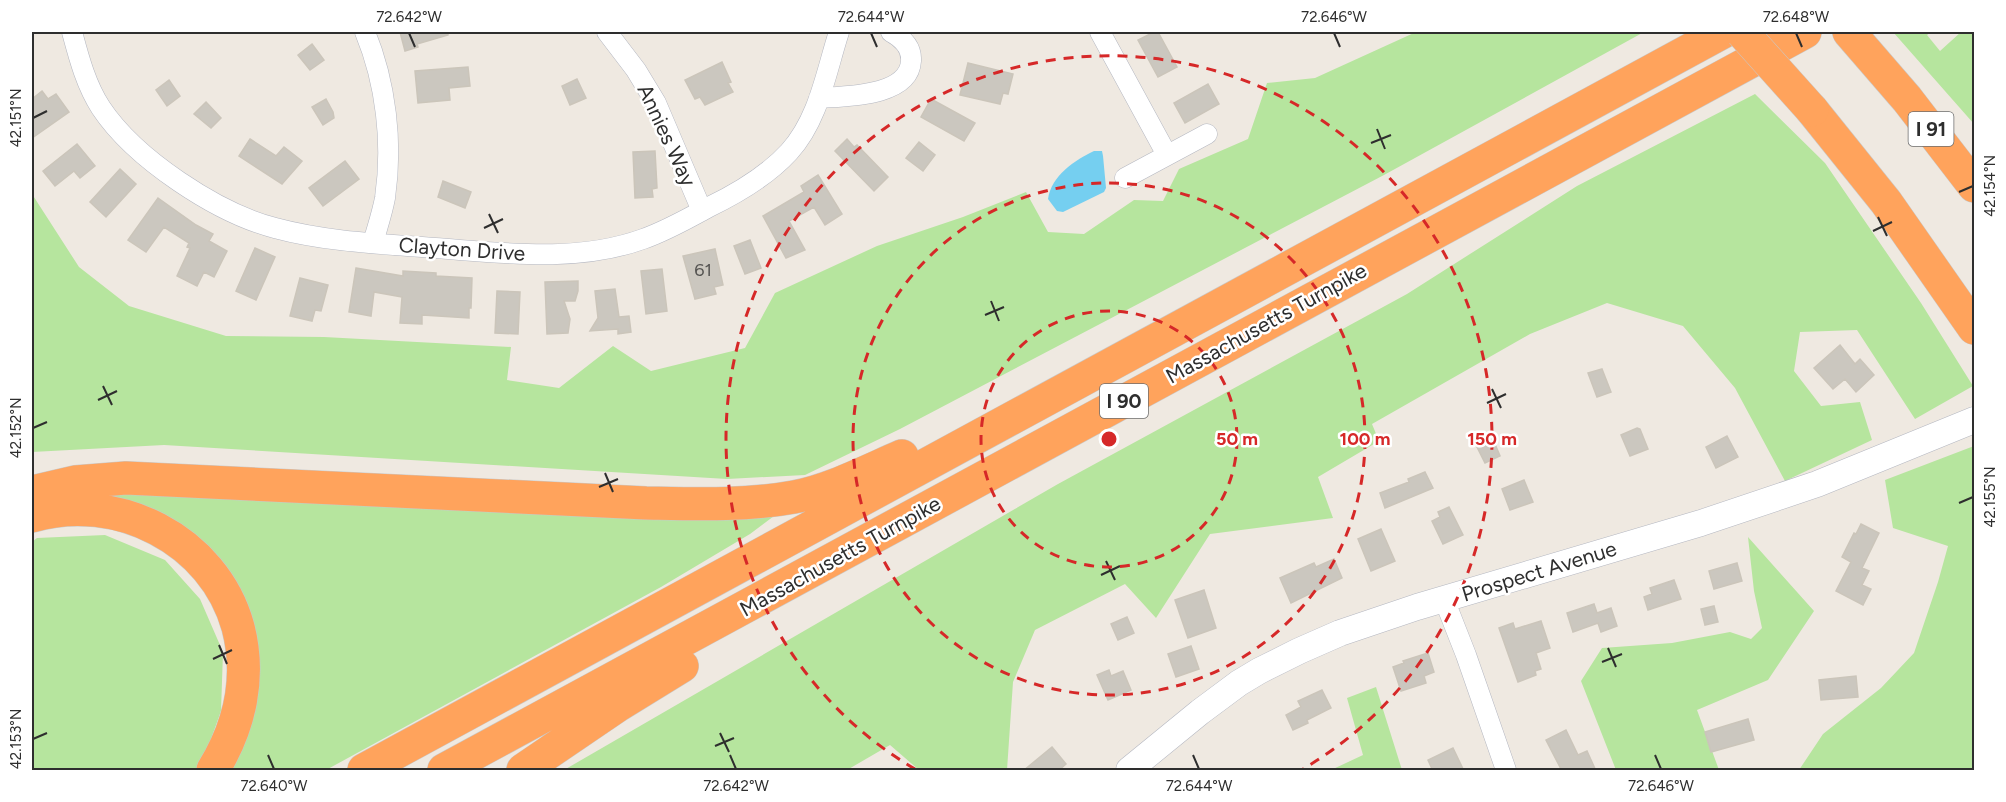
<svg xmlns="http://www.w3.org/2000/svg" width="2006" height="802" font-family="Figtree,sans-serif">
	<rect width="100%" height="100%" fill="#efe9e1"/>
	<path fill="#b6e59e" d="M1416,32H1644L1384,175L900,429L805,475L727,479L164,445L32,452V194L79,267L129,306L226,336L324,337L511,347L507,380L559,388L613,346L651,371L745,348L775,293L877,246L963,217L1026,192L1048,232L1084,234L1134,200L1163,201L1179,169L1248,139L1267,83L1315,78Z
		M1893,32H1931L1927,35L1940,51L1961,32H1974V124Z
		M1755,94L1825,163L1921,303L1973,386L1915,419L1857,330L1800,332L1794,371L1821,406L1860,402L1872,440L1785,481L1735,388L1683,326L1607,303L1530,334L1372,424L1379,441L1318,477L1333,518L1210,534L1156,618L1125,584L1035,630L1013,682L1007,770H919L890,745L847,770H564L1058,484L1407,294L1577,186Z
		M1974,446V770H1799L1823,734L1881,688L1914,653L1938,582L1948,546L1893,528L1885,480Z
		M74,492L774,516L750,534L661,587L326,770H229L249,724L211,558Z
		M105,535L165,560L200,599L223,652L221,711L200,770H32V542L37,538Z
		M1748,537L1814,611L1768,680L1697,710L1719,770H1616L1581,681L1602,648L1672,643L1730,632L1751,639L1762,628L1754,591Z
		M1376,687L1402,770H1331L1363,755L1347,698Z"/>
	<path fill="#75cff0" d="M1094,151H1102L1103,156L1106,188L1104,192L1063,212L1057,211L1048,199C1051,176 1075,160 1094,151Z"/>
	<path fill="#cbc7bf" stroke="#cbc5ba" stroke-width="1.5" d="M400,32H448V35L417,44L418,47L405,51Z
		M1154,32H1158L1177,67L1158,77L1138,40Z
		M312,44L324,60L310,70L298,55Z
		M722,62L731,82L728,83L733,92L705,105L700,97L695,99L685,80Z
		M968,63L1013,74L1008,94L1003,93L1000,104L960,95Z
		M468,67L470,86L449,88L450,100L418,103L415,71Z
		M577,79L586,98L570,105L562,86Z
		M169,80L180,96L167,106L156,90Z
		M1208,84L1219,104L1185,123L1174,103Z
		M42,91L48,99L56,94L69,112L32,138V99Z
		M326,99L333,112L334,118L323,125L312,107Z
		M931,99L975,123L964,141L921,117Z
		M206,102L221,118L211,128L194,114Z
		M250,139L276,156L284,147L302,161L282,184L239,156Z
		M847,139L854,147L857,145L888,177L874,191L835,151Z
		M919,142L935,155L923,171L906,158Z
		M77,144L95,166L80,178L74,171L55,186L43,171Z
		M655,151L657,188L652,189L653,197L635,198L633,152Z
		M345,161L359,179L323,206L309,188Z
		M120,169L136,184L106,217L90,202Z
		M818,175L842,214L825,225L814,207L789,221L805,250L786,258L763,216L804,192L801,186Z
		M443,181L471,192L465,208L438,197Z
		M158,198L196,225L213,234L209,241L227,251L214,277L204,272L197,286L177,276L190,248L187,247L189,243L164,227L146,252L128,240Z
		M750,240L761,268L745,274L734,246Z
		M255,248L275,257L256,300L236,291Z
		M715,249L723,285L714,287L716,294L695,299L683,256Z
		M356,268L403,276V271L436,273V276L472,278L471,308H469V318L422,315V324L400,323L402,297L374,292L371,316L349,312Z
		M662,269L667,311L646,314L641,271Z
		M300,278L328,285L321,311L315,310L312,321L290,316Z
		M578,281V291L575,301H564L570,319L568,333L547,334L545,282Z
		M615,289L619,317L629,316L631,332L618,334V329L590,331L598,318L595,291Z
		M497,291L520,292L518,334L495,333Z
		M1840,345L1855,364L1860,359L1874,375L1856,392L1845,379L1833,389L1814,368Z
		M1602,369L1611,392L1597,397L1588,373Z
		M1637,428L1640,429L1648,449L1630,456L1621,435Z
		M1727,436L1738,457L1716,468L1706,447Z
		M1492,437L1500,456L1485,463L1476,445Z
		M1425,472L1433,488L1385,508L1380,493L1409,482L1408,479Z
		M1524,480L1533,502L1510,510L1502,489Z
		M1449,507L1463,535L1443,544L1432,521L1440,517L1438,512Z
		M1861,524L1879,533L1862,568L1869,571L1862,585L1871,589L1863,605L1836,591L1851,562L1842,557L1854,533L1856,534Z
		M1381,529L1395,561L1371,571L1358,539Z
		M1334,559L1342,578L1291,603L1280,578L1314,563L1316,567Z
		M1737,563L1742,581L1714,589L1709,571Z
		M1674,580L1681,599L1648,610L1644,597L1652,594L1650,588Z
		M1204,590L1216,628L1188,638L1175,600Z
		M1594,604L1597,613L1611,608L1617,626L1601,632L1598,623L1573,632L1567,613Z
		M1714,606L1718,622L1705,625L1701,609Z
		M1127,617L1134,633L1118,640L1111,624Z
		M1541,621L1550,648L1536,653L1541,669L1535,671L1536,675L1518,682L1499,628L1513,623L1515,629Z
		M1191,646L1199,669L1176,677L1168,654Z
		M1428,653L1434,672L1424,676L1426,683L1401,691L1393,667L1404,663L1403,661Z
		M1109,670L1111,676L1123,671L1131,690L1108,700L1097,675Z
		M1856,676L1858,697L1821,700L1819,680Z
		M1322,690L1331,708L1307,720L1308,723L1293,730L1286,715L1301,707L1298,701Z
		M1748,719L1754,740L1711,752L1705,732Z
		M1566,730L1578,755L1587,751L1596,771H1562L1546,740Z
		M1052,747L1066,764L1058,771H1023Z
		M1453,748L1464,771H1433L1428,760Z"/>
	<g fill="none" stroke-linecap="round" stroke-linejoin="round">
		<g stroke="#b4b7c1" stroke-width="21">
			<path id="minor" d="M72,32C79,58 86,85 101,108C135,159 217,213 275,228C327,242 382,244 435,248C503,253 577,263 643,239C666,231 687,219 709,207C738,193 767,176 789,152C819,119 826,72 839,32
				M365,32C386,83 393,143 385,198C382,214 377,228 373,243
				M607,32L636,70L656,103L702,211
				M1100,32L1167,155
				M819,98C845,96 909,97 911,61C912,47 902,38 891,32
				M1125,178L1207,134
				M1444,599L1466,655L1506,770"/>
		</g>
		<g stroke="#b4b7c1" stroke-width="27">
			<path id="tertiary" d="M1129,770L1200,712L1239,683L1259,671L1299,651L1340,633L1417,607L1701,523L1817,484L1974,420"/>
		</g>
		<g stroke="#c9c9c9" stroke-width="34">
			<path id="motorway" d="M1849,32L1907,99L1974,186
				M1812,110L1886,202L1974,328
				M32,492L75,482L126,478L646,503C695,504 745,506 794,497C831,490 867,471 902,456
				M32,516C116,491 214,539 238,627C251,677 240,726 213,770
				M364,770L1723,32
				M444,770L1805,32
				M523,770L617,706L682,666"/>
		</g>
		<use href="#minor" stroke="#fff" stroke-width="20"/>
		<use href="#tertiary" stroke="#fff" stroke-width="26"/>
		<use href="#motorway" stroke="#ffa35c" stroke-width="33"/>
		<g stroke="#c9c9c9" stroke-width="34" stroke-linecap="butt">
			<path id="motorway-bridge" d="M1742,32L1812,110"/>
		</g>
		<use href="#motorway-bridge" stroke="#ffa35c" stroke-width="33"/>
	</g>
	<path fill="none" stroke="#2e2e2e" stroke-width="2" d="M409,33L415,47M871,33L877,47M1334,33L1340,47M1796,33L1802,47M33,118L47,111M1377,129L1385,149M1371,143L1391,135M1959,192L1973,186M489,214L498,233M1878,217L1887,236M484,228L503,219M1873,231L1892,222M991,301L999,321M985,315L1004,307M103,386L112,405M1492,389L1501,408M98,400L117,391M1487,403L1506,394M33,428L47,422M605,473L613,492M599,487L618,479M1959,503L1973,497M1106,561L1115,580M1101,575L1120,566M219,645L227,664M1608,648L1616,667M213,659L232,650M1602,662L1622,654M720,733L729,752M33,739L47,733M715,746L734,738M268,755L274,769M730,755L736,769M1193,755L1199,769M1655,755L1661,769"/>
	<g fill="none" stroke="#d62828" stroke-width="3" stroke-dasharray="10 8">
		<circle cx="1109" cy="439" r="128"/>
		<circle cx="1109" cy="439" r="256"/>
		<path d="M915 769A383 383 0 1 1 1303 769"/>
	</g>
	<g text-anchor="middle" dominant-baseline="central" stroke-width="5" stroke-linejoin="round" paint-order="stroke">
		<g font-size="18" fill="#555452">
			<text x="703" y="270">61</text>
		</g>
		<g fill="#fff" stroke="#6d6d6d" stroke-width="1.5">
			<rect x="1908.5" y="112" width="45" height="34" rx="4.5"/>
			<rect x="1100" y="384" width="48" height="34" rx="4.5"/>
		</g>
		<g font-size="20" font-weight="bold" fill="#2e2e2e">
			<text x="1931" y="129">I 91</text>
			<text x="1124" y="401">I 90</text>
		</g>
		<g font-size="21" fill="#2e2e2e" stroke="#fff">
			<text transform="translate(667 135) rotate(65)">Annies Way</text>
			<text transform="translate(462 249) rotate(4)">Clayton Drive</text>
			<text transform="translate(1266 323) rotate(-29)">Massachusetts Turnpike</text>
			<text transform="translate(840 556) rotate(-29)">Massachusetts Turnpike</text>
			<text transform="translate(1539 571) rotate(-17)">Prospect Avenue</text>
		</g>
	</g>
	<circle cx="1109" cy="439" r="9" fill="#d62828" stroke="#fff" stroke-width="3"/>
	<g font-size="18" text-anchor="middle" font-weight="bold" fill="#d62828" stroke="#fff" stroke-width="5" stroke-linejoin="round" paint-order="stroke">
		<text x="1237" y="445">50 m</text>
		<text x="1365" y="445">100 m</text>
		<text x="1492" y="445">150 m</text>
	</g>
	<rect width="2006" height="802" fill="none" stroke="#ffffff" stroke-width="66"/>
	<rect x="33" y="33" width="1940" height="736" fill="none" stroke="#2e2e2e" stroke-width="2"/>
	<g font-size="15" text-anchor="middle" fill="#2e2e2e">
		<text x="409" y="22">72.642°W</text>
		<text x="871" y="22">72.644°W</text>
		<text x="1334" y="22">72.646°W</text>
		<text x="1796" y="22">72.648°W</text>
		<text transform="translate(16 118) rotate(-90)" y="5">42.151°N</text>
		<text transform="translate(1990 186) rotate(-90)" y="5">42.154°N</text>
		<text transform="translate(16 428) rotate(-90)" y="5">42.152°N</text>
		<text transform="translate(1990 497) rotate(-90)" y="5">42.155°N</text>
		<text transform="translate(16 739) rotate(-90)" y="5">42.153°N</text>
		<text x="274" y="791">72.640°W</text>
		<text x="736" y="791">72.642°W</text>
		<text x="1199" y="791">72.644°W</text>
		<text x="1661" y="791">72.646°W</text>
	</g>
</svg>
